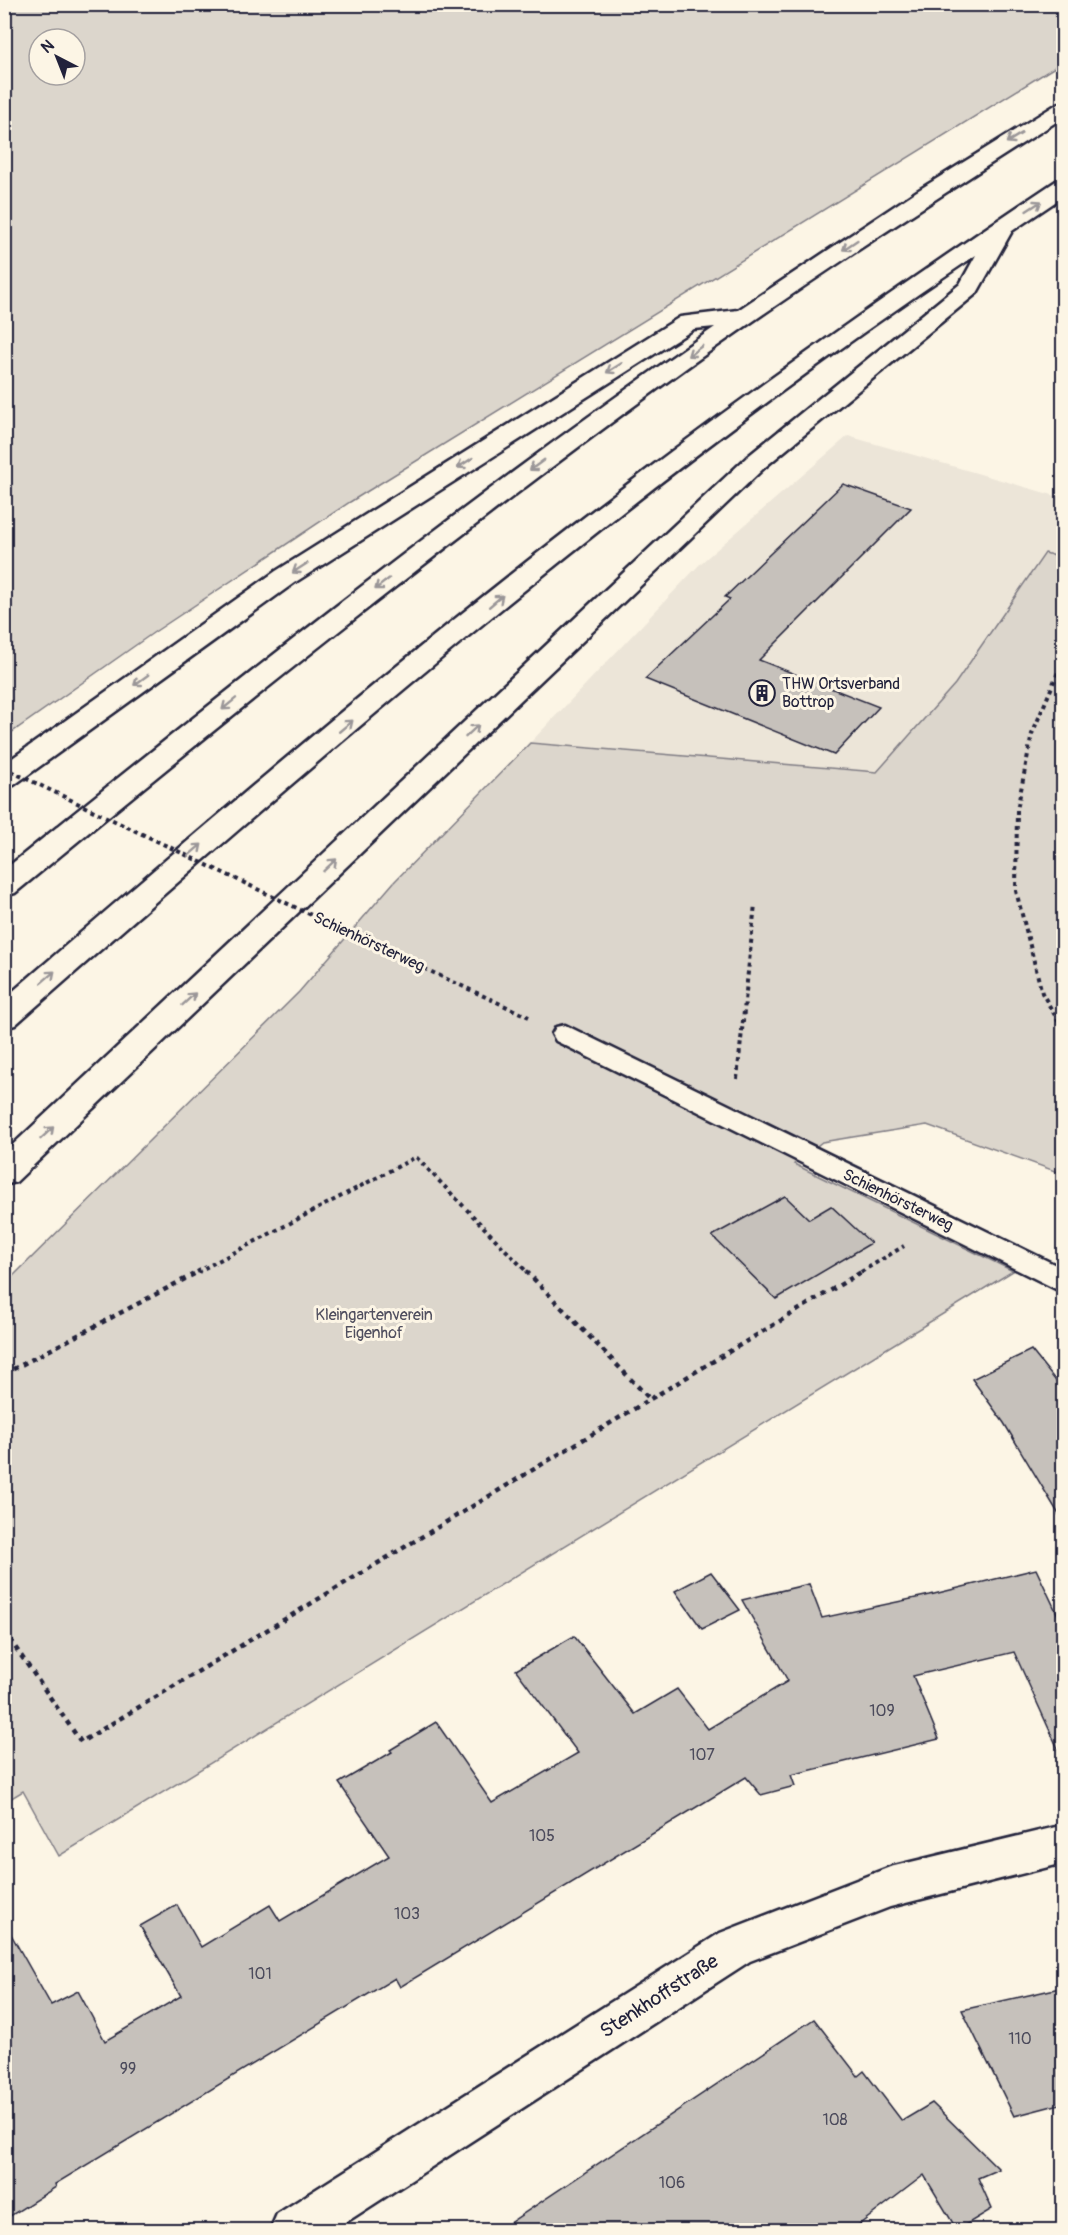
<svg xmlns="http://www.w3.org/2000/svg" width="1068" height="2235" font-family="Pangolin,sans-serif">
	<rect width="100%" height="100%" fill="#fcf5e5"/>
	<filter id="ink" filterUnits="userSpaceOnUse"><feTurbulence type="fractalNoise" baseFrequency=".0167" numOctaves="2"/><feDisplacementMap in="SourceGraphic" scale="12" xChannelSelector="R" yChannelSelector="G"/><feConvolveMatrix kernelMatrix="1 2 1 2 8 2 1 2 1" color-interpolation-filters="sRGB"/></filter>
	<g filter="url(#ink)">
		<path fill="#ece5d8" d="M848,436L1063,498V558L1045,553L955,684L877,772L530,743L701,563Z"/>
		<path fill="#dcd6cc" stroke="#7f7c84" stroke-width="1.5" fill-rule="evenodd" d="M4,5H1063V62L350,502L153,633L5,737ZM39,39H75V75H39Z
			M1045,553L1063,558V1174L927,1125L822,1142L794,1164L1013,1271L59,1856L23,1791L5,1802V1284L299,992L394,882L530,743L877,772L955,684Z"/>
		<path fill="#c6c1bb" stroke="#22223b" stroke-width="1.5" d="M843,484L911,508L759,660L879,707L834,755L645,679L730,599L725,597Z
			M785,1196L809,1219L831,1206L871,1243L776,1299L712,1236Z
			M1031,1350L1064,1391V1523L1004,1423L972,1379Z
			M1036,1569L1064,1628V1762L1014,1652L913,1676L939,1739L791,1775L795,1786L761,1795L746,1777L400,1987L395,1978L55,2184L56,2187L4,2220V1922L51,2005L78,1991L105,2041L181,1996L140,1926L177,1905L201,1947L270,1905L280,1921L389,1856L339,1783L392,1752L390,1750L436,1722L492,1803L578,1753L516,1670L574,1636L635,1714L677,1689L708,1729L788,1681L742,1600L809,1584L822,1618L930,1595Z
			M711,1572L740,1610L702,1629L675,1591Z
			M1064,1987V2103L1014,2116L962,2010Z
			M814,2019L858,2076L864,2071L902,2121L932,2103L999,2169L978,2178L992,2209L957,2230L924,2175L852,2230H499Z"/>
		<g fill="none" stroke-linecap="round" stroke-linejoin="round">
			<g stroke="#22223b" stroke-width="5">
				<path id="service" d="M565,1025L1064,1269V1293L556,1041L552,1034L556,1027Z"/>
			</g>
			<g stroke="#22223b" stroke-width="5">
				<path id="minor" d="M1064,1825V1863L890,1907L750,1961L334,2230H270L277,2214L720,1933L890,1867Z"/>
			</g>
			<g stroke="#22223b" stroke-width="5">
				<path id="motorway" d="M1064,102V117C927,204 791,292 660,387C439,548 226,719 15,893L4,896V870C236,682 470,497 715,327L694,329L294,583L14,785L4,787V764L276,571L680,317L738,310L917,191L1057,104Z
					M1064,180V196L1012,231L977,293L765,467L16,1182L4,1185V1153L747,457L960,284L976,255C635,483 323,754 15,1025L4,1028V999C178,849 353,698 534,556C703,424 878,300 1056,181Z"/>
			</g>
			<path stroke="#22223b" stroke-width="4" stroke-dasharray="4 4" stroke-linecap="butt" d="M1064,658L1032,734L1017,810L1016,891L1042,993L1064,1031
				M395,955L529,1017
				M737,1079L755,904
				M197,1272L416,1157L527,1272
				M861,1272L904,1246"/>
			<path stroke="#22223b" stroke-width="4.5" stroke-dasharray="5 5" stroke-linecap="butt" d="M526,1271L650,1399
				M4,1374L200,1271
				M4,1631L81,1742L863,1271"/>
			<use href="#service" fill="#fcf5e5" fill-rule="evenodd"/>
			<use href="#minor" fill="#fcf5e5" fill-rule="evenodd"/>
			<use href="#motorway" fill="#fcf5e5" fill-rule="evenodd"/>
			<path stroke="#22223b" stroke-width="4" stroke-dasharray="4 4" stroke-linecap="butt" d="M4,768L395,955"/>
		</g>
		<defs><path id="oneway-shaft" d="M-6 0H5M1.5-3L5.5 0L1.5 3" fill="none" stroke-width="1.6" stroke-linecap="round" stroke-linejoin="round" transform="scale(1.5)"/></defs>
		<g stroke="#9a9698">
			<use href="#oneway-shaft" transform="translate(1014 138) rotate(149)"/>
			<use href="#oneway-shaft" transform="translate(1034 206) rotate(-33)"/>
			<use href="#oneway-shaft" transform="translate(850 245) rotate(146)"/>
			<use href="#oneway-shaft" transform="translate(695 351) rotate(144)"/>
			<use href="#oneway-shaft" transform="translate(614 368) rotate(148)"/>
			<use href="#oneway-shaft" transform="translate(465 463) rotate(147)"/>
			<use href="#oneway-shaft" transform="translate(537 465) rotate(144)"/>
			<use href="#oneway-shaft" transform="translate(300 568) rotate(147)"/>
			<use href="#oneway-shaft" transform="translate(382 584) rotate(142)"/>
			<use href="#oneway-shaft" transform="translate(496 601) rotate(-40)"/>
			<use href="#oneway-shaft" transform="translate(141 680) rotate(144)"/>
			<use href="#oneway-shaft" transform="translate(229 704) rotate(141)"/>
			<use href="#oneway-shaft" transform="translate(346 726) rotate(-40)"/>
			<use href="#oneway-shaft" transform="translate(472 731) rotate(-43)"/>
			<use href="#oneway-shaft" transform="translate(195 850) rotate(-41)"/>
			<use href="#oneway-shaft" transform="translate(330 865) rotate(-43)"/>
			<use href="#oneway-shaft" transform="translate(48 977) rotate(-41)"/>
			<use href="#oneway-shaft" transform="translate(189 999) rotate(-43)"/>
			<use href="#oneway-shaft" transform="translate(47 1133) rotate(-43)"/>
		</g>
	</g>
	<defs>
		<g id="building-ring" transform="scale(1.35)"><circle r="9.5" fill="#fcf5e5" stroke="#22223b" stroke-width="1.5"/><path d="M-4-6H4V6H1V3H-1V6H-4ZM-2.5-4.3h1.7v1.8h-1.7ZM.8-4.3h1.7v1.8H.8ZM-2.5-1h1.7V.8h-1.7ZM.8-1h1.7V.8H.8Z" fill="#22223b"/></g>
	</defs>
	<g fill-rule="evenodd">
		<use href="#building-ring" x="762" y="693"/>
	</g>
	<g text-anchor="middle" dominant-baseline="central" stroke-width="6" stroke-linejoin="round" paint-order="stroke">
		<g font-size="16" fill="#22223b" stroke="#fcf5e5" text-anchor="start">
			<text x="782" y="684">THW Ortsverband<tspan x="782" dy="18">Bottrop</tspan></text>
		</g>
		<g font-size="16" fill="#22223b" stroke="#fcf5e5">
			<text transform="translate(369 942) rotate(25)">Schienhörsterweg</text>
			<text transform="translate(898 1200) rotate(26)">Schienhörsterweg</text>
		</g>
		<g font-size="16" fill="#504f5f" stroke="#fcf5e5">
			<text x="374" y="1315">Kleingartenverein<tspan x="374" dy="18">Eigenhof</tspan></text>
		</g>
		<g font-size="16" fill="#4b4a5b">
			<text x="882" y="1711">109</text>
			<text x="702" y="1755">107</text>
			<text x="542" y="1836">105</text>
			<text x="407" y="1914">103</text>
			<text x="260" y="1974">101</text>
			<text x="1020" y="2039">110</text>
			<text x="128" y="2069">99</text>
			<text x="835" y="2120">108</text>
			<text x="672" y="2183">106</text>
		</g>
		<g font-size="20" fill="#22223b" stroke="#fcf5e5">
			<text transform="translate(659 1996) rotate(-33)">Stenkhoffstraße</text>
		</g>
	</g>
	<rect width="1068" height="2235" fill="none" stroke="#fcf5e5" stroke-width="24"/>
	<rect x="12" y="12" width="1044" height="2211" fill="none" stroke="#22223b" stroke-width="2" filter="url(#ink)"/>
	<g transform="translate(57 57) rotate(318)"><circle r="28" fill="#fcf5e5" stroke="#a5a1a1" stroke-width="1.5"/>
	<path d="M0-4.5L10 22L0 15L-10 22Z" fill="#22223b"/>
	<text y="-9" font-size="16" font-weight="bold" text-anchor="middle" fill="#22223b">N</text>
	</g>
</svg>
